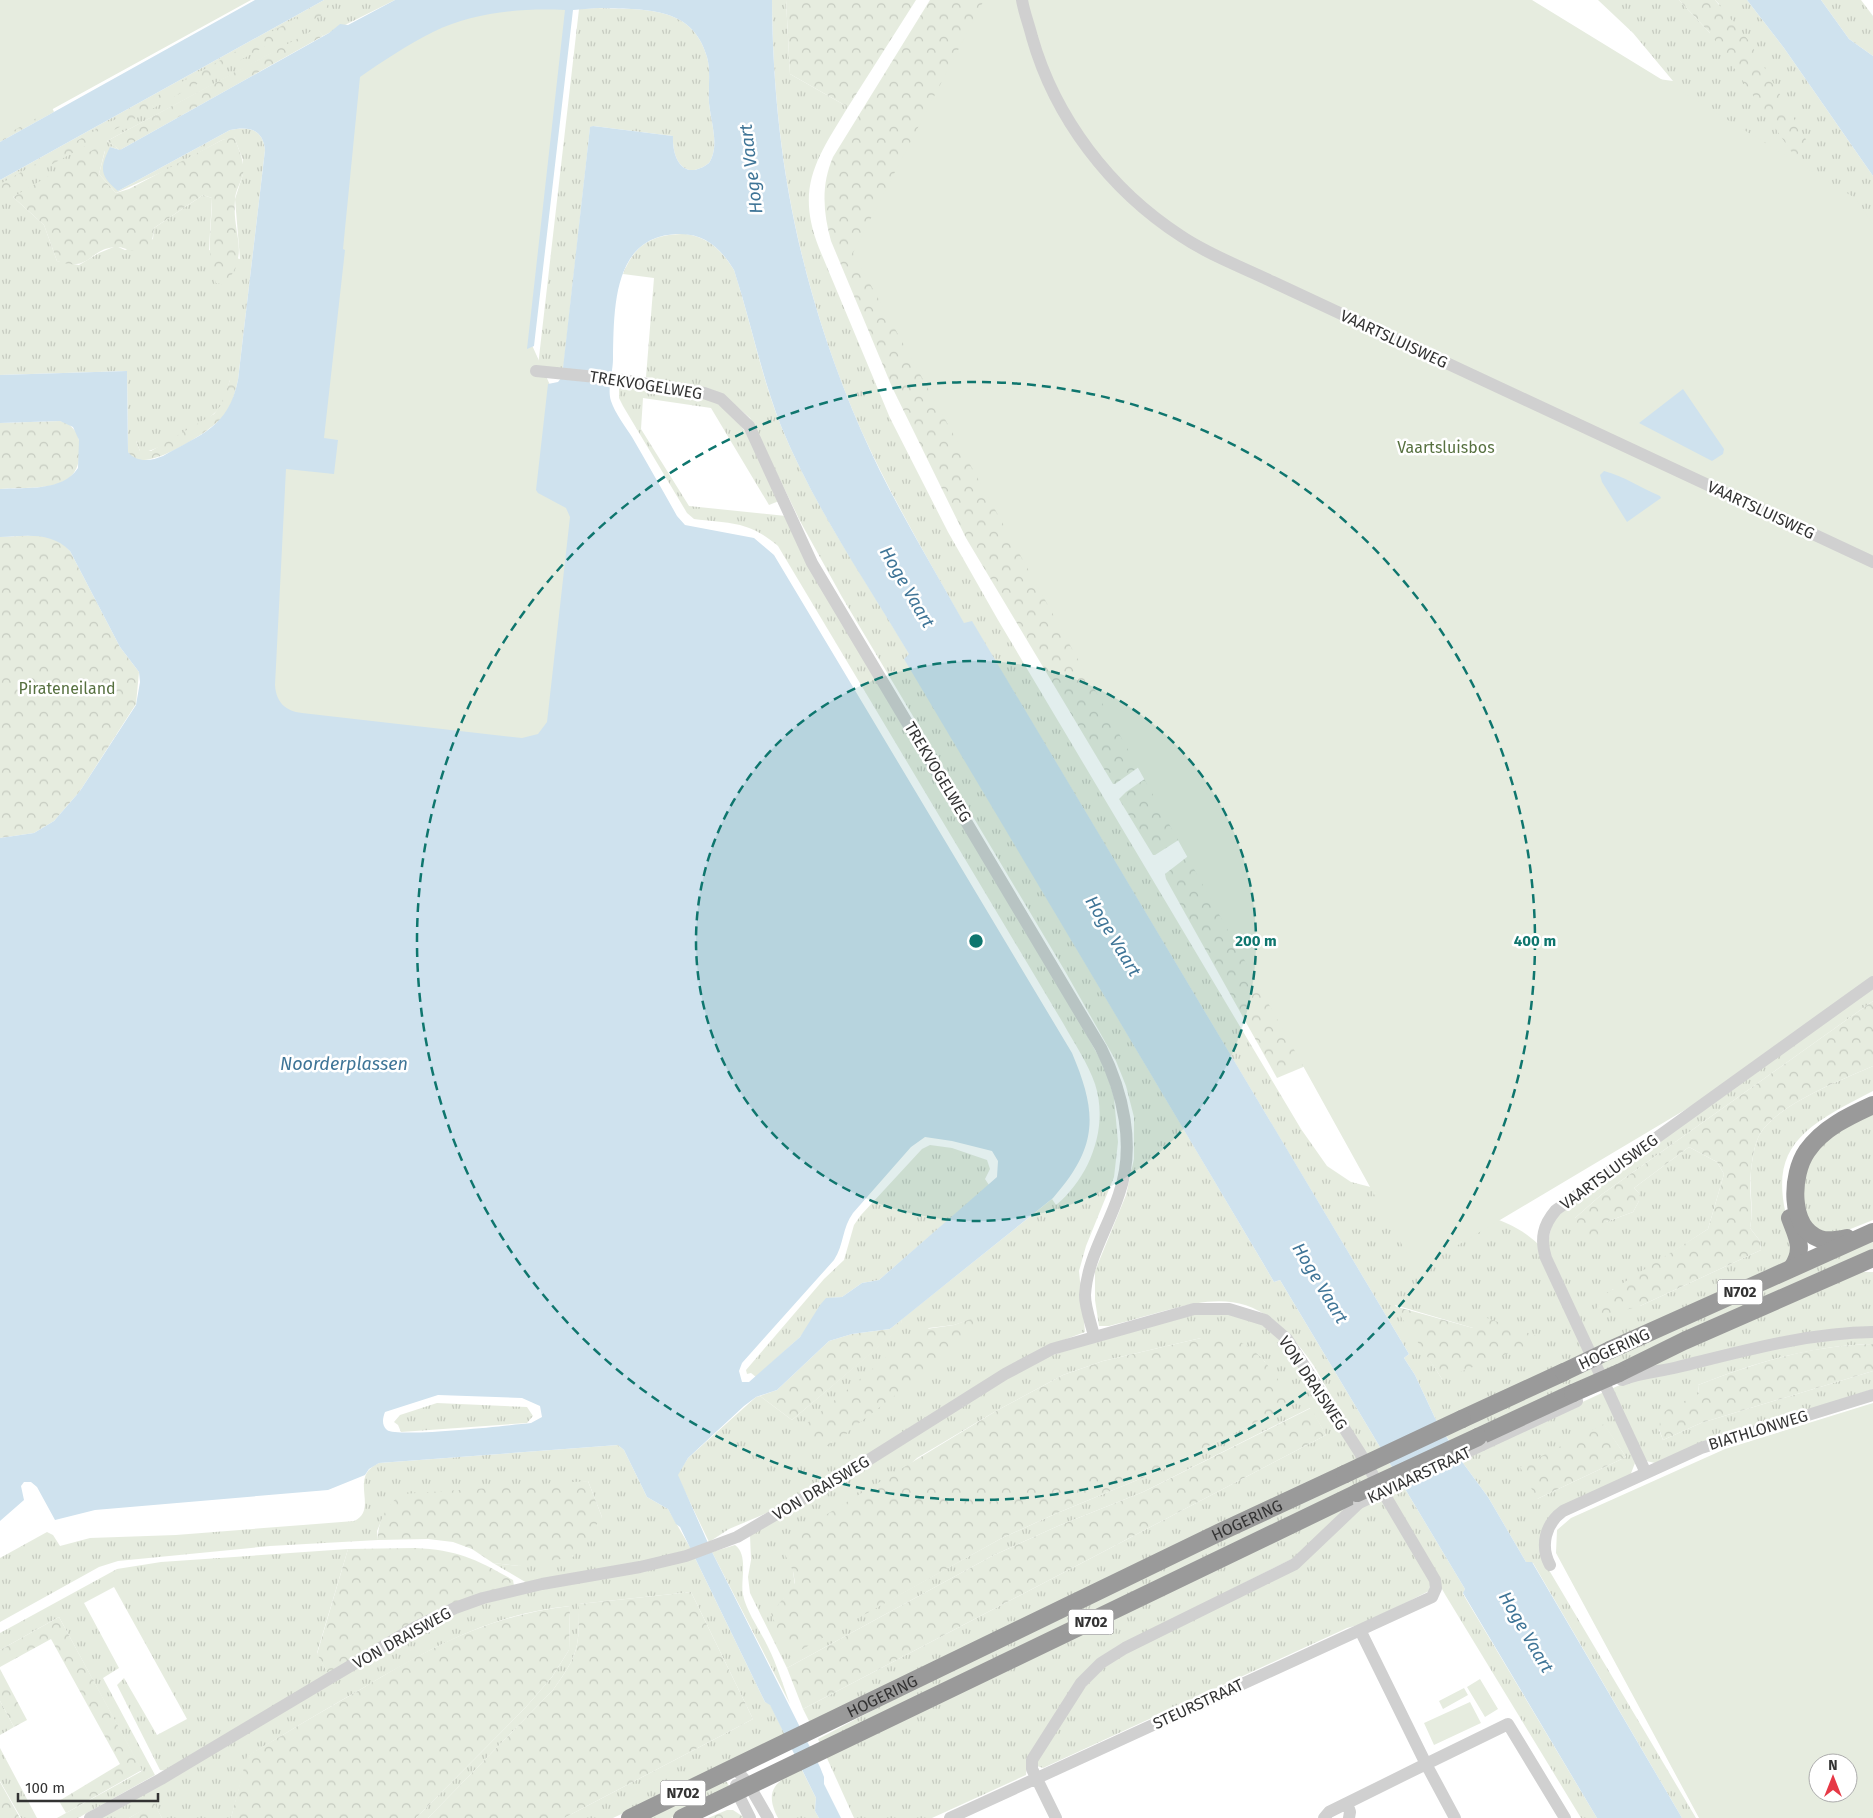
<svg xmlns="http://www.w3.org/2000/svg" width="1873" height="1818" font-family="'Fira Sans',sans-serif">
	<defs>
		<pattern id="grass-tufts" width="24" height="20" patternUnits="userSpaceOnUse" patternTransform="scale(1.25)"><rect width="24" height="20" fill="#e6ecdf"/><path d="M3 7l-1-3M5 7V3M7 7l1-3M15 17l-1-3M17 17v-4M19 17l1-3" fill="none" stroke="#c6cbc0"/></pattern>
		<pattern id="forest-crowns" width="20" height="18" patternUnits="userSpaceOnUse" patternTransform="scale(1.25)"><rect width="20" height="18" fill="#e6ecdf"/><path d="M2 6a3 3 0 1 1 6 0M12 15a3 3 0 1 1 6 0" fill="none" stroke="#c6cbc0"/></pattern>
	</defs>
	<rect width="100%" height="100%" fill="#fff"/>
	<path fill="url(#grass-tufts)" fill-rule="evenodd" d="M324,0H395L323,36L317,29L107,141L120,150L110,147L118,191L230,130C249,126 263,129 265,150L238,380H230C227,388 226,399 221,406C211,421 163,448 145,452L140,451L136,441H128L127,371L0,375V180ZM234,137L243,160V174L235,199L240,259L209,250L212,198L203,195L154,228L153,239L125,250L116,246L99,253L79,265L57,261L44,225L13,197L105,151L99,174L116,193L169,169L222,140Z
		M772,0H786L790,74L848,107C817,158 795,187 819,248L890,418L948,532L998,620L1301,1129L1327,1166L1351,1182L1496,1219C1513,1225 1525,1232 1538,1244L1587,1354L1438,1423L1435,1418L1415,1375L1404,1358L1409,1354L972,622L964,624C929,560 891,497 861,430C800,289 773,153 772,0ZM1395,1305L1473,1328L1442,1379Z
		M1084,0L1673,81L1633,33L1598,0H1679L1710,33L1719,4L1715,0H1747L1784,48L1873,176V227Z
		M1821,0H1861L1873,16V56L1849,39Z
		M598,8C642,10 692,4 707,57C711,71 708,89 709,103C711,123 720,146 709,163C684,182 672,159 673,136L593,126L590,128L563,372L538,366L579,9Z
		M686,234C710,238 722,251 734,270C751,322 761,376 781,426C814,507 866,580 910,655L905,659L1263,1263L1274,1282L1280,1280L1465,1589L1463,1594L1597,1818H1581L1446,1596L1314,1366C1248,1270 1203,1303 1109,1326H1099L1095,1300V1271L1126,1195L1134,1159V1117L1126,1086L1116,1061L1065,971L842,597L800,521L750,418L728,399L709,390L646,377L654,278L623,274C635,243 654,234 686,234Z
		M622,385L705,397C747,415 761,462 779,501L769,505L711,408L643,398L641,429L689,506L786,516L1055,977L1106,1070L1114,1098L1118,1142L1114,1177L1086,1246L1079,1271L1085,1332L1061,1341L788,1504L729,1529L709,1542L677,1475L688,1458L756,1397L760,1396L792,1420L900,1328L902,1319L1052,1199L1056,1205C1090,1177 1109,1127 1095,1084C1088,1063 1074,1043 1063,1023L778,546C747,520 731,524 694,519L687,513L623,406L619,398V386ZM975,1318L801,1429L929,1328L954,1325Z
		M1873,987V1001L1601,1195L1575,1218L1606,1222L1633,1212L1639,1201V1193L1634,1188L1689,1147L1717,1162L1724,1174L1708,1229L1616,1289H1612L1640,1306L1761,1250L1760,1241L1750,1228C1754,1209 1749,1191 1751,1171C1752,1161 1754,1147 1758,1138C1772,1106 1842,1080 1873,1066V1091C1794,1131 1762,1152 1795,1245L1787,1261L1594,1350L1547,1247L1553,1219Z
		M1873,1108V1220L1838,1234L1817,1232L1800,1205L1809,1152Z
		M930,1145L952,1148L987,1160L990,1169L985,1179L989,1185L879,1280L862,1283L842,1297L830,1298L800,1337L756,1377L751,1373L747,1374L746,1370L824,1279L844,1260L854,1225L861,1215L922,1149Z
		M1873,1238V1251L1604,1372L1599,1361Z
		M1862,1272H1873V1328L1630,1372L1849,1276Z
		M1229,1309L1277,1332L1361,1460L811,1725L803,1709L1326,1435L1310,1408L1143,1492L1058,1526L992,1556L787,1668L750,1593L748,1577L751,1560L750,1535L1027,1364L1165,1316ZM1201,1338H1212L1264,1361L1293,1403L1159,1471L1055,1514L1002,1538L790,1655L783,1599L795,1586L793,1571L917,1458L996,1411L1063,1375L1103,1361Z
		M1873,1335V1344C1808,1346 1758,1362 1698,1385L1699,1394L1659,1430L1663,1440L1701,1423L1873,1371V1389L1655,1463L1646,1461L1611,1389L1635,1378L1759,1349Z
		M1592,1364L1597,1375L1451,1443L1444,1433Z
		M1604,1392L1635,1463L1630,1476L1556,1511L1546,1565L1696,1818H1682L1533,1563L1526,1562L1488,1497L1460,1459ZM1604,1425L1626,1457L1537,1499Z
		M437,1403L527,1407L533,1416L527,1423L401,1432L398,1425L394,1422L400,1415Z
		M618,1445L624,1450L647,1497L668,1509L691,1549L678,1555L527,1583L493,1563L519,1566L602,1517L588,1481L383,1517L377,1531L378,1540L270,1546L118,1561L99,1567L0,1622V1558L47,1532L53,1535L60,1546L90,1538L176,1535L354,1521C380,1509 347,1477 379,1463Z
		M1366,1470L1373,1481L821,1746L818,1739L938,1676Z
		M1382,1496L1431,1581L1429,1591L1366,1623L1347,1628L1043,1768L1037,1766L1035,1758L1078,1695L1110,1660L1292,1571L1361,1505Z
		M1360,1498L1300,1555L1115,1648L1068,1694L1027,1758L1026,1775L932,1818H854L826,1756Z
		M735,1545C749,1555 740,1580 743,1595C747,1613 760,1630 768,1647C777,1665 783,1685 790,1704L712,1552Z
		M348,1549L317,1653L329,1675L169,1771L160,1770L117,1685L124,1678L157,1735L187,1719L114,1587L84,1603L119,1668L103,1678L155,1775L78,1818H57L142,1771L59,1617L0,1650V1633L117,1569L161,1562Z
		M695,1558L765,1702L770,1704L786,1737L613,1818H564L753,1719L691,1592L579,1604C579,1648 579,1654 553,1690L428,1818H416L526,1707L552,1677L569,1650L570,1606C490,1614 431,1648 363,1688C324,1710 286,1733 248,1756L231,1818H162L154,1804L129,1818H97L415,1631L485,1601Z
		M0,1701L14,1727L0,1735Z
		M0,1748L37,1818H21L0,1781Z
		M801,1768L816,1798L815,1811L819,1818H778C763,1789 777,1781 801,1768Z
		M723,1781L727,1782L730,1788L723,1793L671,1818H646Z"/>
	<path fill="url(#forest-crowns)" d="M786,0H916L848,107L790,74Z
		M930,0H1004L1143,764L1115,784H1113L966,538L892,387L831,241C823,212 821,185 833,157Z
		M1679,0H1715L1749,41L1808,143L1795,157L1710,33Z
		M326,1L331,10L0,193V184Z
		M317,28L323,36L120,150L107,141Z
		M50,103L54,112L0,142V118Z
		M234,136C238,149 245,160 243,174C241,183 235,191 235,200C232,238 251,250 225,285L216,283C205,255 212,227 212,198L203,195L154,228C153,236 153,243 145,248C134,255 125,246 115,247C89,249 90,273 57,261L44,225L13,197L103,144L105,150L99,174L116,193L129,189L222,140Z
		M230,380H238C235,392 233,403 226,413C217,428 138,480 128,452C127,449 128,444 128,441H136L140,451H151L214,414L221,405Z
		M60,421L68,423L78,434C89,495 44,486 0,489V423Z
		M41,535L62,542L70,551L120,647L139,672L136,704L80,791L54,821L34,833L0,838V537Z
		M1149,776L1188,834L1155,855H1153L1119,799L1126,792Z
		M1196,850L1320,1060L1277,1078L1166,879L1165,874Z
		M1873,1001V1066C1842,1080 1772,1106 1758,1138C1754,1147 1752,1161 1751,1171C1748,1191 1754,1209 1750,1228L1760,1241L1761,1250L1640,1306L1595,1318V1312L1601,1297L1708,1229L1724,1174L1717,1162L1689,1147L1634,1188L1639,1193V1201L1633,1212L1606,1222L1601,1237L1593,1238L1582,1233L1575,1218L1601,1195Z
		M1394,1306L1473,1328L1487,1318L1542,1338V1340L1442,1379Z
		M976,1317L975,1332L970,1338L833,1443L827,1446L800,1429L919,1330L954,1325Z
		M902,1319L901,1328L792,1420L760,1396L777,1390L829,1341L852,1334L890,1329Z
		M1201,1338C1209,1338 1217,1337 1225,1338C1258,1341 1277,1379 1294,1403L1159,1471L1055,1514L1002,1538L790,1656L771,1614L795,1583L793,1571L780,1544L783,1541L996,1411L1063,1375L1103,1361Z
		M1873,1344V1371L1701,1423L1663,1440L1659,1429L1661,1415L1668,1409L1699,1394L1698,1385C1758,1362 1807,1346 1873,1344Z
		M1311,1408L1326,1435L803,1709L787,1668L992,1556L1058,1526L1143,1492Z
		M1604,1424L1626,1457L1537,1499L1520,1467Z
		M588,1481L602,1517L573,1557L519,1566L493,1563L472,1549L453,1542L428,1539L378,1540C377,1522 387,1504 402,1494Z
		M415,1548C458,1550 476,1559 513,1580L514,1586L329,1675L317,1654L348,1549Z
		M691,1592L753,1719L564,1818H428L553,1690C579,1654 579,1648 579,1604Z
		M570,1606L569,1650L552,1677L526,1707L416,1818H231L247,1756C286,1733 324,1710 363,1688C431,1647 490,1615 570,1606Z
		M59,1617L142,1770L66,1813L59,1801L120,1764L51,1639L0,1667V1650Z
		M0,1669L27,1720L14,1727L0,1701Z
		M0,1782L20,1818H0Z
		M154,1803L162,1818H129Z
		M727,1810H733L745,1818H708Z"/>
	<path fill="#e6ecdf" fill-rule="evenodd" d="M0,0H251L0,138Z
		M984,0H1532L1855,198L1873,224V998L1416,1270L853,253Z
		M534,6L567,8L531,343L550,385L573,507L548,746L270,714L283,466L356,76L431,29L488,11Z
		M1873,1403V1818H1699L1556,1553L1557,1530L1571,1518L1725,1449ZM1818,1763H1848V1793H1818Z
		M1480,1679L1498,1709L1485,1717L1467,1687Z
		M1464,1688L1468,1695L1443,1709L1439,1701Z
		M1470,1702L1481,1723L1434,1745L1424,1723Z"/>
	<path fill="#cfe2ee" fill-rule="evenodd" d="M255,0H324L0,180V142Z
		M395,0H772C773,154 800,289 861,430C890,497 929,560 964,623L972,621L1409,1354L1404,1358L1415,1375L1435,1418L1460,1459L1488,1497L1526,1562H1532L1682,1818H1597L1463,1593L1465,1589L1280,1280L1274,1282L1263,1263L904,659L909,654C865,580 814,507 781,426C761,375 751,322 734,270C721,249 706,234 680,234C612,234 614,309 613,359C613,372 607,389 611,401C615,413 625,426 632,437C647,463 662,489 677,516L685,525L754,538L774,555L1072,1053C1098,1114 1098,1147 1053,1198L890,1329L852,1334L829,1341L777,1390L756,1397L744,1406L688,1458L678,1475L712,1552L820,1767L824,1777V1784L841,1818H819L815,1811L816,1798L770,1705L765,1702L680,1527L676,1524L668,1509L647,1497L624,1450L618,1445L379,1463L369,1469L365,1475L328,1490L95,1510L55,1520L37,1487L31,1482H24L21,1486L24,1500L0,1521V838L34,833L54,821L80,791L136,705L140,682L139,672L120,647L70,551C51,531 25,536 0,537V489C26,487 62,492 78,468L79,440L73,427L60,421L0,423V375L127,371L128,452C137,463 151,461 163,456C201,434 228,428 238,380L265,150C263,129 249,126 230,130L118,191C99,175 100,168 110,147L120,150L329,33L340,24L348,25ZM598,8C642,10 692,4 707,57C711,71 708,89 709,103C711,123 720,146 709,163C684,182 672,159 673,136L593,126L590,127L562,377L558,382L548,384L536,490L538,493L566,508L570,517L547,722L538,734L522,738L302,713C285,711 276,702 275,685L286,469L334,474L338,440L324,438L345,250L343,249L360,77C383,61 407,45 433,32C473,12 521,8 565,10L527,349L534,346L573,10ZM925,1137L952,1141L992,1151L998,1161L997,1177L879,1280L862,1283L842,1297L826,1298L820,1305L800,1337L749,1382H742L739,1371L742,1363L834,1260C844,1245 842,1228 853,1213L911,1147ZM438,1395L522,1398L540,1406L542,1417L531,1423C510,1425 399,1438 387,1430C381,1425 383,1417 385,1412Z
		M1747,0H1821L1849,39L1873,56V176L1784,48Z
		M1683,389L1724,449L1723,454L1712,461L1639,423Z
		M1604,471C1624,476 1641,488 1660,496L1661,498L1627,522L1602,482L1600,475Z"/>
	<g fill="none" stroke-linecap="round" stroke-linejoin="round">
		<path stroke="#d0d0d0" stroke-width="12" d="M1022,0C1024,12 1029,25 1032,37C1055,118 1110,190 1181,236C1209,255 1242,267 1273,282L1873,562
			M536,371L616,379L704,393L721,399L749,426L812,563L1101,1048C1123,1092 1136,1146 1119,1194C1108,1228 1087,1259 1085,1295C1085,1308 1091,1323 1094,1336
			M1622,1380C1640,1372 1659,1372 1678,1367C1743,1351 1806,1333 1873,1332
			M1482,1445L1577,1401
			M1646,1473L1546,1258C1540,1239 1543,1225 1556,1210L1873,982
			M1550,1565C1540,1546 1545,1524 1563,1511L1701,1448L1873,1395
			M735,1768L749,1785L768,1818
			M736,1785L737,1792L750,1818
			M1347,1803L1350,1812L1349,1818
			M90,1818L161,1779L414,1628L455,1608L483,1598L542,1584L640,1567L686,1556L737,1537L854,1469L1005,1374L1052,1349L1194,1309H1229L1265,1320L1287,1339L1360,1453L1435,1580L1436,1588L1432,1597L950,1818
			M1056,1818L1032,1769V1760L1081,1683L1101,1663L1125,1648L1295,1564L1359,1503
			M1324,1818L1329,1812L1426,1764L1360,1630
			M1455,1818L1426,1764L1508,1724L1565,1818"/>
		<g stroke="#9a9a9a" stroke-width="18">
			<path d="M1790,1218C1797,1237 1805,1249 1792,1268"/>
			<path d="M1847,1238C1838,1240 1829,1242 1820,1239C1788,1228 1791,1174 1807,1151C1823,1128 1849,1116 1873,1105"/>
			<path d="M1610,1350L1873,1232"/>
			<path d="M1619,1373L1684,1341L1873,1258"/>
			<path d="M1462,1419L1564,1372"/>
			<path d="M1478,1437L1573,1393"/>
			<path id="s1" d="M630,1818L1214,1535L1345,1474"/>
			<path d="M682,1818L1357,1493"/>
		</g>
		<path stroke="#d0d0d0" stroke-width="12" d="M1359,1503L1482,1445"/>
		<path stroke="#9a9a9a" stroke-width="18" d="M1564,1372L1610,1350
			M1573,1393L1619,1373
			M1345,1474L1462,1419
			M1357,1493L1478,1437"/>
	</g>
	<circle cx="976" cy="941" r="280" fill="#0f766e" fill-opacity=".12"/>
	<g fill="none" stroke="#0f766e" stroke-width="2.5" stroke-dasharray="9 6">
		<circle cx="976" cy="941" r="280"/>
		<circle cx="976" cy="941" r="559"/>
	</g>
	<g text-anchor="middle" dominant-baseline="central" stroke-width="5" stroke-linejoin="round" paint-order="stroke">
		<g fill="#fff" stroke="#707070" stroke-width="1">
			<rect x="1717.5" y="1279.5" width="45" height="25" rx="4"/>
			<rect x="1068.5" y="1609.5" width="45" height="25" rx="4"/>
			<rect x="660.5" y="1780.5" width="45" height="25" rx="4"/>
		</g>
		<g font-size="15" font-weight="bold" fill="#333">
			<text x="1740" y="1292">N702</text>
			<text x="1091" y="1622">N702</text>
			<text x="683" y="1793">N702</text>
		</g>
		<g font-size="16" fill="#333" stroke="#fff">
			<text transform="translate(1394 339) rotate(25)">VAARTSLUISWEG</text>
			<text transform="translate(646 385) rotate(9)">TREKVOGELWEG</text>
			<text transform="translate(1761 510) rotate(25)">VAARTSLUISWEG</text>
			<text transform="translate(938 772) rotate(59)">TREKVOGELWEG</text>
			<text transform="translate(1609 1172) rotate(-36)">VAARTSLUISWEG</text>
			<text transform="translate(1614 1349) rotate(-25)">HOGERING</text>
			<text transform="translate(1313 1383) rotate(56)">VON DRAISWEG</text>
			<text transform="translate(1758 1430) rotate(-17)">BIATHLONWEG</text>
			<text transform="translate(1419 1475) rotate(-25)">KAVIAARSTRAAT</text>
			<text transform="translate(821 1488) rotate(-31)">VON DRAISWEG</text>
			<text stroke="none"><textPath href="#s1" startOffset="685">HOGERING</textPath></text>
			<text transform="translate(402 1638) rotate(-29)">VON DRAISWEG</text>
			<text stroke="none"><textPath href="#s1" startOffset="280">HOGERING</textPath></text>
			<text transform="translate(1198 1704) rotate(-25)">STEURSTRAAT</text>
		</g>
		<g font-size="16" fill="#56703f" stroke="#fff">
			<text x="1446" y="447">Vaartsluisbos</text>
			<text x="67" y="688">Pirateneiland</text>
		</g>
		<g font-size="18" font-style="italic" fill="#3f7597" stroke="#fff">
			<text transform="translate(751 169) rotate(-97)">Hoge Vaart</text>
			<text transform="translate(907 587) rotate(60)">Hoge Vaart</text>
			<text transform="translate(1113 936) rotate(59)">Hoge Vaart</text>
			<text x="344" y="1064">Noorderplassen</text>
			<text transform="translate(1320 1283) rotate(59)">Hoge Vaart</text>
			<text transform="translate(1526 1632) rotate(60)">Hoge Vaart</text>
		</g>
	</g>
	<circle cx="976" cy="941" r="8" fill="#0f766e" stroke="#fff" stroke-width="2.5"/>
	<g font-size="15" text-anchor="middle" font-weight="bold" fill="#0f766e" stroke="#fff" stroke-width="5" stroke-linejoin="round" paint-order="stroke">
		<text x="1256" y="946">200 m</text>
		<text x="1535" y="946">400 m</text>
	</g>
	<g transform="translate(1833 1778)"><circle r="24" fill="#ffffff" stroke="#adadad"/>
	<path d="M0-4L9 19L0 12L-9 19Z" fill="#e63946"/>
	<text y="-8" font-size="14" font-weight="bold" text-anchor="middle" fill="#333333">N</text>
	</g>
	<path d="M18 1793v8h140v-8" fill="none" stroke="#333333" stroke-width="2.5"/>
	<text x="25" y="1793" font-size="15" fill="#333333" stroke="#ffffff" stroke-width="4" paint-order="stroke">100 m</text>
</svg>
